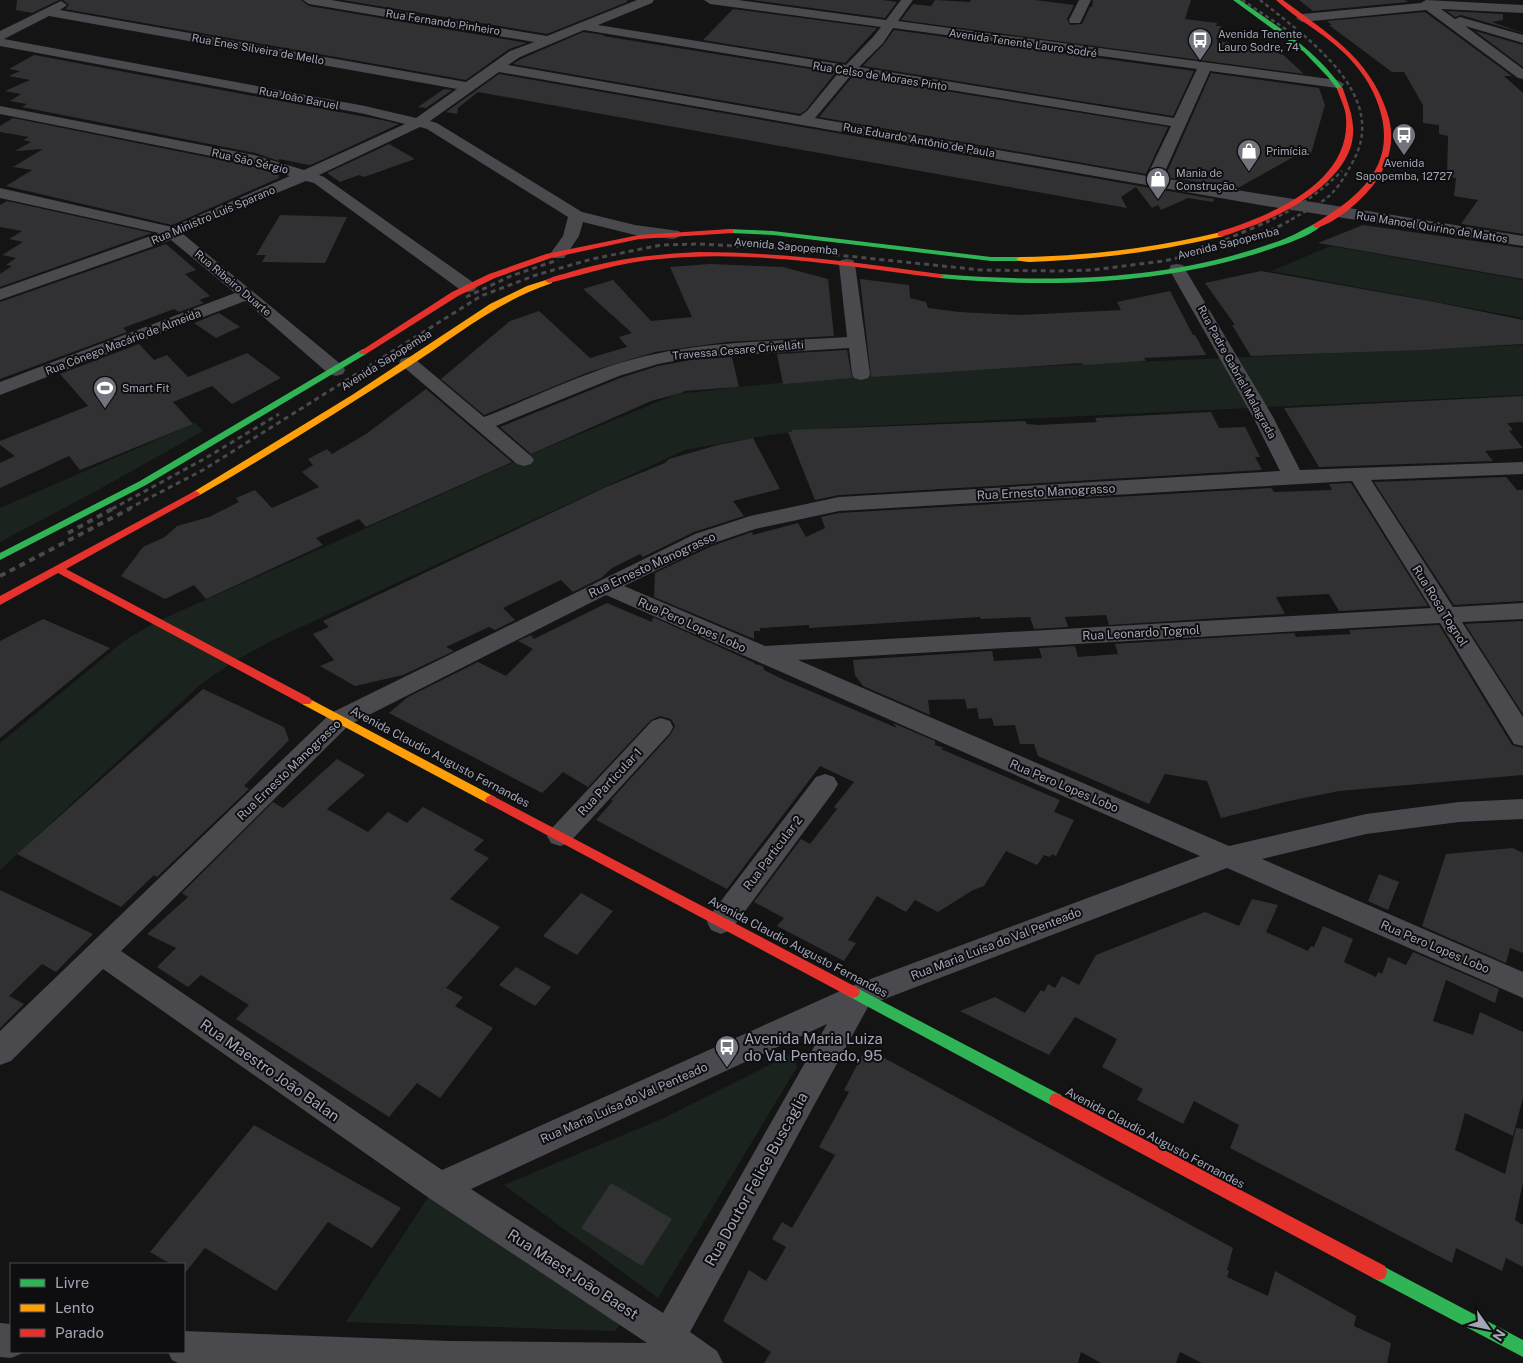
<svg xmlns="http://www.w3.org/2000/svg" width="1523" height="1363" font-family="'Public Sans',sans-serif">
	<rect width="100%" height="100%" fill="#141414"/>
	<path fill="#1b231e" d="M1331,246L1523,280V318L1271,271Z
		M1523,345V395L830,428L769,435L685,450L273,640L233,662L201,684L0,870V743L124,641L156,622L541,450L677,394L861,374Z
		M195,423L203,431L98,490L0,542V508Z
		M793,1053L797,1067L658,1298L504,1185L664,1118Z
		M429,1196L621,1323L615,1331L346,1322Z"/>
	<path fill="#313133" d="M17,0H59L32,13L16,10Z
		M63,0H301L309,6L527,43L509,49L466,80L65,9L69,5Z
		M342,0H627V2L547,34Z
		M752,0H882L897,2L885,18Z
		M935,0L970,2L971,0H1035L1074,5L1067,19L1070,25L1082,24L1090,7H1092L1093,0H1191L1185,19L1217,23L1216,26H1221L1217,41L1278,50L1304,74L901,20L913,4L931,6Z
		M1299,0H1405L1408,2L1313,11Z
		M733,9L877,28L845,63L703,40Z
		M1447,11L1503,14V20L1492,22L1523,33L1461,15L1455,17Z
		M1425,12L1512,76H1504L1523,93V234L1461,224L1478,200L1454,196L1456,178L1447,176L1448,136L1439,134V125L1423,123V105L1404,72H1392L1329,25H1332L1327,21Z
		M894,30L1194,71L1173,116L863,66L884,44Z
		M1475,31L1523,45V67Z
		M583,32L604,35L603,36L835,73L806,110L800,114L513,64L521,59Z
		M34,55L382,120L399,124L313,164L309,165L279,159V161L255,153L22,107L27,104L10,101L21,94L5,91L30,80L9,76L20,71L9,69Z
		M1211,73L1319,88L1325,105L1310,157L1297,155L1238,188L1165,177Z
		M499,74L1214,199L1213,202L1188,198L1161,210L1158,205L1152,208L1136,187L1121,197L1127,208L478,92L458,108L457,114L446,112Z
		M853,76L1168,127L1146,174L819,117Z
		M444,89L452,90L426,108L418,107Z
		M13,118L251,166L279,175V178L172,225L6,186L32,170L13,167L43,149L15,151L31,142L23,140L29,137L0,132V126Z
		M389,144L415,159L364,177L359,175L340,182L327,173Z
		M7,201L152,233L0,287V274L12,266L6,265L16,258L2,255L23,242L9,239L22,231L0,227V205Z
		M280,215L347,217L325,263L262,262L266,255H256Z
		M1363,225L1523,248V279L1318,243Z
		M166,244L196,270L185,274L210,296L199,300L204,303L179,312L174,309L123,328L127,332L0,379V302Z
		M710,264L783,267L828,279L834,336L726,342L655,352L589,372L484,415L441,379L510,321L539,311L590,358L627,347L619,337L632,333L583,289L613,280L651,321L692,317L670,267Z
		M1261,271L1435,302L1523,320V344L1422,350L1251,356L1232,325H1235L1205,283Z
		M860,279L909,285L910,298L926,302L928,308L959,312L1020,315L1121,310L1117,302L1170,291L1193,335H1195L1206,355L1144,358L1146,361L1131,362L1083,365L1082,363L871,377Z
		M219,313L240,327L216,338L194,323Z
		M139,344L154,360L167,355L188,377L247,353L281,378L232,404L212,386L173,402L193,424L80,470L69,456L0,488V463L15,456L0,445V441L88,406L60,374Z
		M847,350L852,378L783,384L777,354Z
		M732,357L739,387L683,391L684,392L651,401L531,454L500,427L620,378L658,366L690,360Z
		M426,389L512,462L366,527L359,519L316,538L323,545L206,599L194,585L165,599L121,576L143,547L165,537L177,526L209,517L239,502L236,498L255,490L272,508L319,487L302,472L313,465L308,459L327,449L332,454L366,434Z
		M1523,396V422L1507,423L1513,430L1509,431L1523,448L1485,451L1493,461L1319,467L1284,408Z
		M1211,412L1219,428L1245,427L1260,457H1255L1262,470L839,495L815,500L788,432H792L791,430L1025,421L1027,424L1038,425L1097,422L1095,418Z
		M753,438L780,489L733,501L744,516L694,532L643,557L640,554L612,568L601,578L573,592L561,580L503,608L515,620L495,630L489,627L446,647L454,651L403,675L355,686L320,666L334,660L313,634L329,627L323,621L606,487L665,463L669,459L718,445Z
		M1506,477L1517,490H1523V601L1454,605L1374,482Z
		M1351,483L1428,606L1339,611L1329,594L1276,597L1285,614L1109,625L1106,615L1065,617L1068,627L1034,629L1030,617L981,619L980,617L809,628V625L760,628V631H754V639L654,597L655,573L712,546L752,532L753,535L798,523L806,537L825,528L821,517L839,513L1271,488L1274,492L1332,490L1329,484Z
		M607,603L652,622L653,617L755,663V664L763,666L764,670L782,679L897,728L893,723L935,741V745L944,748L941,749L1060,800L1054,812L1074,820L1056,856L1052,854L1050,857L1044,855L1037,865L1006,851L984,886L973,890L938,912L915,900L906,912L877,896L848,940L856,943L844,961L777,926L784,918L754,902L801,839L810,844L837,809L834,807L854,782L820,766L727,889L596,820L613,801L611,800L671,734L675,726L671,719L660,716L651,720L588,787L563,772L542,793L389,713L408,697L478,662L506,676L533,649L518,641L531,635L534,639Z
		M43,619L110,648L0,738V641Z
		M1523,621V714L1465,624Z
		M1439,625L1512,745L1523,748V775L1339,791L1289,801L1221,818L1207,781L1165,774L1149,804L1038,756L1034,744H1020L1015,725L994,726L992,718L979,719L977,708L967,709L965,699L928,700L930,715L863,686L855,675L853,660L992,651L994,661L1042,658L1039,648L1075,646L1078,657L1118,654L1115,644L1294,633L1296,637L1351,634L1349,630Z
		M203,689L284,727L289,740L244,786L249,789L157,877L154,875L121,907L17,854Z
		M337,759L365,775L327,809L368,832L388,812L407,823L423,807L484,840L474,850L489,858L450,899L500,927L446,988L463,997L455,1006L493,1028L440,1098L417,1083L389,1117L236,1019L249,1005L201,975L188,987L157,967L176,948L147,934L188,897L182,893L273,802L283,808Z
		M1513,848L1523,853V953L1510,948L1506,963L1422,926L1446,854Z
		M1379,874L1399,882L1388,910L1368,901Z
		M0,890L93,934L56,972L42,964L9,996L24,1004L0,1028Z
		M581,893L613,911L577,955L543,936Z
		M1252,899L1278,905L1266,932L1308,951L1311,946L1314,947L1323,926L1353,939L1344,962L1376,977L1378,972L1382,974L1388,957L1406,965L1413,952L1499,989L1495,1003L1446,980L1433,1021L1473,1035L1480,1012L1523,1032V1098L1513,1136L1465,1113L1455,1150L1505,1174L1516,1128L1523,1129V1182L1515,1220L1523,1225V1267L1506,1258L1502,1271L1456,1248L1452,1263L1230,1148L1239,1125L1194,1101L1183,1124L1137,1100L1143,1089L1102,1067L1117,1039L1075,1017L1049,1055L960,1011L995,997L1025,1013L1041,990L1044,992L1048,984L1055,988L1062,976L1079,985L1096,955L1205,912L1239,926Z
		M516,967L551,987L535,1006L499,985Z
		M866,1048L1233,1248L1227,1270L1229,1271L1227,1277L1268,1296L1275,1271L1356,1316L1354,1326L1391,1343L1387,1363H1202L1180,1352L1176,1363H1101L1081,1352L1078,1363H764L771,1352L723,1321L749,1270L766,1281L786,1247L772,1239L782,1222L792,1228L835,1155L819,1147L849,1092L844,1090Z
		M254,1125L401,1208L372,1248L328,1222L276,1291L205,1248L185,1273L184,1264H171L150,1252Z
		M611,1183L672,1219L642,1266L581,1228Z"/>
	<g fill="none" stroke-linecap="round" stroke-linejoin="round">
		<path fill="#49494e" fill-rule="evenodd" d="M303,0H331L547,36L637,0H654L652,3L598,25L846,65L873,37L881,27L710,4L704,0H738L886,20L901,0H913L898,21L1337,80L1344,84L1342,87L1337,88L1210,71L1162,178L1523,236V246L1266,206L499,72L430,121L437,123L582,212L635,225L679,231L681,234L679,237L673,239L635,235L583,222L579,236L564,258H552L550,254L563,236L568,217L427,129L420,127L319,175L324,177L474,283L477,287L474,291L468,292L462,291L314,183L306,181L218,217L183,234L343,366L345,370L343,374L336,376L329,374L245,301L0,395V382L235,293L171,240L0,300V289L159,233L0,198V188L172,227L290,176L251,164L0,114V106L254,155L304,170L405,124L365,114L0,46V31L61,1L67,5L60,10L466,82L510,51L534,42L309,4ZM49,16L457,89L416,118L365,106L4,39ZM893,28L1197,69L1174,118L859,67L883,43ZM584,30L839,72L807,111L800,116L508,65L520,57ZM852,74L1171,126L1147,176L815,118Z
			M1079,0H1091L1080,23H1070L1069,20Z
			M1426,0L1523,5V13L1441,9L1455,19L1460,17L1523,35V43L1465,26L1523,69V79L1518,78L1426,10L1302,22L1296,18L1302,14L1421,3Z
			M847,259L853,260L855,264L870,374L868,378L861,380L854,378L852,374L849,348L690,358L658,364L619,376L496,426L531,456L534,460L531,464L524,466L517,464L399,363L401,359L408,357L415,359L484,417C540,395 596,366 655,354C716,341 785,341 847,337L839,264L841,260Z
			M1177,264L1183,265L1185,269L1273,417L1300,470L1523,462V474L1371,480L1453,607L1523,603V619L1462,622L1523,717V746L1514,744L1440,623L798,660L1229,846L1366,814L1459,802L1523,799V819L1459,822L1366,834L1262,859L1523,972V998L1227,868L869,1005L690,1332L717,1351L723,1363H178L172,1360L168,1352H184V1331L450,1341L647,1343L429,1198L103,969L11,1061L0,1065V1031L331,713L695,534L750,516L839,497L1280,471L1253,417L1169,269L1171,265ZM1352,481L1431,608L765,646L624,586L711,544L755,529L839,511ZM606,595L1200,856L849,987L442,1170L121,951L349,725ZM827,1024L663,1313L471,1189Z
			M661,718L670,721L673,727L670,733L569,843L560,846L551,843L547,836L551,829L652,721Z
			M825,774L834,777L838,784L834,791L731,930L721,934L711,930L707,922L711,914L816,777Z
			M0,1323L11,1324V1352H24L23,1353L11,1358L0,1357Z"/>
		<path fill="#30b455" fill-rule="evenodd" d="M1233,0H1240C1278,27 1316,50 1343,89L1342,90H1338L1328,77L1304,52Z
			M1314,224L1321,226C1308,238 1279,246 1262,252C1158,285 1048,288 940,278L936,276L940,274C1051,283 1166,281 1273,243C1287,239 1301,231 1314,224Z
			M727,229L773,231L991,257H1020L1024,259L1020,261H991L773,235L730,233H727Z
			M363,349L367,352L366,354L146,485L0,560V553L140,481Z
			M853,986L1061,1095L1063,1100L1061,1105L1056,1107L1051,1105L848,996L846,992L848,988Z
			M1379,1264L1523,1340V1357L1373,1278L1371,1272L1373,1266Z"/>
		<path fill="#ff9f0a" fill-rule="evenodd" d="M1221,232L1225,234L1224,236C1166,250 1109,258 1050,261C1040,261 1023,264 1016,259L1020,257C1088,256 1155,248 1221,232Z
			M549,279H552V283C498,301 456,336 408,367C339,411 270,455 198,496H192L190,494L352,395L490,304L527,286Z
			M306,697L495,797L497,800L495,803H487L302,704L300,701Z"/>
		<path fill="#e5322d" fill-rule="evenodd" d="M1276,0H1283C1327,33 1369,57 1387,112C1396,138 1390,163 1374,184C1360,202 1338,221 1317,228L1313,226L1314,224C1360,197 1398,165 1379,107C1372,85 1359,67 1342,51C1322,32 1296,19 1276,0Z
			M1340,87L1343,89C1349,107 1356,122 1352,142C1343,184 1282,216 1244,229C1236,231 1227,237 1218,236V232C1269,216 1351,184 1346,118C1346,109 1340,98 1337,89Z
			M730,229H733V233L639,239L551,258L495,278L458,296L366,354H360L359,352L452,292L489,274L546,254L639,235Z
			M699,252C780,252 860,263 940,274L944,276L940,278C847,266 754,250 660,259C621,262 586,274 549,283L545,281C551,276 562,275 570,272C613,259 655,254 699,252Z
			M195,491L198,492L200,494L198,496L66,569L310,698L312,701L310,704H302L58,573L0,605V596Z
			M491,795L858,988L860,992L858,996L853,998L848,996L487,803L485,800L487,797Z
			M1056,1093L1385,1266L1387,1272L1385,1278L1379,1280L1373,1278L1051,1105L1049,1100L1051,1095Z"/>
		<path stroke="#49494d" stroke-width="2.5" stroke-dasharray="4 3" stroke-linecap="butt" d="M1242,0L1290,32
			M1260,0C1307,38 1393,96 1351,165C1345,176 1338,188 1329,196C1317,206 1300,214 1287,222
			M1266,222C1298,208 1318,194 1342,171"/>
		<path stroke="#49494d" stroke-width="3" stroke-dasharray="5 4" stroke-linecap="butt" d="M1225,240L1269,221
			M466,297L511,276L558,260
			M112,509L204,459L279,414
			M128,509L203,470L481,296L536,275L592,259L661,245L700,244L770,248L981,270L1055,271L1092,270L1164,261L1200,253L1264,234L1289,221"/>
		<path stroke="#49494d" stroke-width="4" stroke-dasharray="6 5" stroke-linecap="butt" d="M68,533L114,508
			M0,576L131,508"/>
	</g>
	<defs>
		<g id="bus-pin" transform="scale(1.25)"><path d="M0 17L-7.5 6A9.5 9.5 0 1 1 7.5 6Z" fill="#71737d" stroke="#0e0e10"/><path d="M-5-6H5V4H4V6H2V4H-2V6H-4V4H-5ZM-3.5-4V0h7V-4ZM-3.5 1.2v1.5H-2V1.2ZM2 1.2v1.5H3.5V1.2Z" fill="#fff"/></g>
		<g id="shop-pin" transform="scale(1.25)"><path d="M0 17L-7.5 6A9.5 9.5 0 1 1 7.5 6Z" fill="#71737d" stroke="#0e0e10"/><path d="M-5-2.5h2.3a2.7 3.5 0 0 1 5.4 0H5L5.5 6h-11ZM-1.5-2.5h3a1.5 2.3 0 0 0-3 0Z" fill="#fff"/></g>
		<g id="stadium-pin" transform="scale(1.25)"><path d="M0 17L-7.5 6A9.5 9.5 0 1 1 7.5 6Z" fill="#71737d" stroke="#0e0e10"/><path d="M0-5a6.5 5 0 1 0 0 10a6.5 5 0 1 0 0-10ZM-3.5-1.8h7v3.6h-7Z" fill="#fff"/></g>
	</defs>
	<g fill-rule="evenodd">
		<use href="#bus-pin" x="1200" y="40"/>
		<use href="#bus-pin" x="1404" y="135"/>
		<use href="#shop-pin" x="1249" y="151"/>
		<use href="#shop-pin" x="1158" y="179"/>
		<use href="#stadium-pin" x="105" y="388"/>
		<use href="#bus-pin" x="727" y="1047"/>
	</g>
	<g text-anchor="middle" dominant-baseline="central" stroke-width="4" stroke-linejoin="round" paint-order="stroke">
		<g font-size="11" fill="#a3a6b6" stroke="#0e0e10">
			<text transform="translate(443 22) rotate(9)">Rua Fernando Pinheiro</text>
			<text transform="translate(1023 43) rotate(8)">Avenida Tenente Lauro Sodré</text>
			<text transform="translate(258 49) rotate(10)">Rua Enes Silveira de Mello</text>
			<text transform="translate(880 76) rotate(9)">Rua Celso de Moraes Pinto</text>
			<text transform="translate(299 98) rotate(11)">Rua João Baruel</text>
			<text transform="translate(919 140) rotate(10)">Rua Eduardo Antônio de Paula</text>
			<text transform="translate(250 161) rotate(13)">Rua São Sérgio</text>
			<text transform="translate(213 215) rotate(-23)">Rua Ministro Luís Sparano</text>
			<text transform="translate(1432 227) rotate(9)">Rua Manoel Quirino de Mattos</text>
			<text transform="translate(1228 243) rotate(-14)">Avenida Sapopemba</text>
			<text transform="translate(786 246) rotate(5)">Avenida Sapopemba</text>
			<text transform="translate(233 283) rotate(40)">Rua Ribeiro Duarte</text>
			<text transform="translate(123 342) rotate(-21)">Rua Cônego Macário de Almeida</text>
			<text transform="translate(738 350) rotate(-5)">Travessa Cesare Crivellati</text>
			<text transform="translate(386 360) rotate(-32)">Avenida Sapopemba</text>
			<text transform="translate(1237 372) rotate(61)">Rua Padre Gabriel Malagrada</text>
		</g>
		<g font-size="11" fill="#a3a6b6" stroke="#0e0e10" text-anchor="start">
			<text x="1218" y="34">Avenida Tenente<tspan x="1218" dy="13">Lauro Sodre, 74</tspan></text>
			<text x="1266" y="151">Primícia.</text>
			<text x="1404" y="163" text-anchor="middle">Avenida<tspan x="1404" dy="13">Sapopemba, 12727</tspan></text>
			<text x="1176" y="173">Mania de<tspan x="1176" dy="13">Construção.</tspan></text>
			<text x="122" y="388">Smart Fit</text>
		</g>
		<g font-size="12" fill="#a3a6b6" stroke="#0e0e10">
			<text transform="translate(1046 492) rotate(-3)">Rua Ernesto Manograsso</text>
			<text transform="translate(652 565) rotate(-25)">Rua Ernesto Manograsso</text>
			<text transform="translate(1440 606) rotate(58)">Rua Rosa Tognol</text>
			<text transform="translate(692 625) rotate(24)">Rua Pero Lopes Lobo</text>
			<text transform="translate(1141 633) rotate(-3)">Rua Leonardo Tognol</text>
			<text transform="translate(440 757) rotate(28)">Avenida Claudio Augusto Fernandes</text>
			<text transform="translate(289 770) rotate(-44)">Rua Ernesto Manograsso</text>
			<text transform="translate(610 782) rotate(-47)">Rua Particular 1</text>
			<text transform="translate(1064 786) rotate(23)">Rua Pero Lopes Lobo</text>
			<text transform="translate(773 853) rotate(-53)">Rua Particular 2</text>
			<text transform="translate(996 944) rotate(-21)">Rua Maria Luísa do Val Penteado</text>
			<text transform="translate(798 947) rotate(28)">Avenida Claudio Augusto Fernandes</text>
			<text transform="translate(1435 947) rotate(23)">Rua Pero Lopes Lobo</text>
			<text transform="translate(624 1103) rotate(-24)">Rua Maria Luísa do Val Penteado</text>
			<text transform="translate(1155 1138) rotate(28)">Avenida Claudio Augusto Fernandes</text>
		</g>
		<g font-size="15" fill="#a3a6b6" stroke="#0e0e10" text-anchor="start">
			<text x="744" y="1038">Avenida Maria Luiza<tspan x="744" dy="17">do Val Penteado, 95</tspan></text>
		</g>
		<g font-size="15" fill="#a3a6b6" stroke="#0e0e10">
			<text transform="translate(270 1070) rotate(35)">Rua Maestro João Balan</text>
			<text transform="translate(756 1179) rotate(-61)">Rua Doutor Felice Buscaglia</text>
			<text transform="translate(573 1274) rotate(33)">Rua Maest João Baest</text>
		</g>
	</g>
	<rect x="10" y="1263" width="175" height="90" fill="#0e0e10" stroke="#4a4b52"/>
	<rect x="20" y="1279" width="25" height="8" fill="#30b455" stroke="#4a4b52"/>
	<text x="55" y="1288" font-size="15" fill="#a3a6b6">Livre</text>
	<rect x="20" y="1304" width="25" height="8" fill="#ff9f0a" stroke="#4a4b52"/>
	<text x="55" y="1313" font-size="15" fill="#a3a6b6">Lento</text>
	<rect x="20" y="1329" width="25" height="8" fill="#e5322d" stroke="#4a4b52"/>
	<text x="55" y="1338" font-size="15" fill="#a3a6b6">Parado</text>
	<g transform="translate(1488 1328) rotate(123)" stroke="#0e0e10" stroke-width="4" paint-order="stroke">
	<path d="M0-4L9 19L0 12L-9 19Z" fill="#a3a6b6"/>
	<text y="-8" font-size="14" font-weight="bold" text-anchor="middle" fill="#a3a6b6">N</text>
	</g>
</svg>
